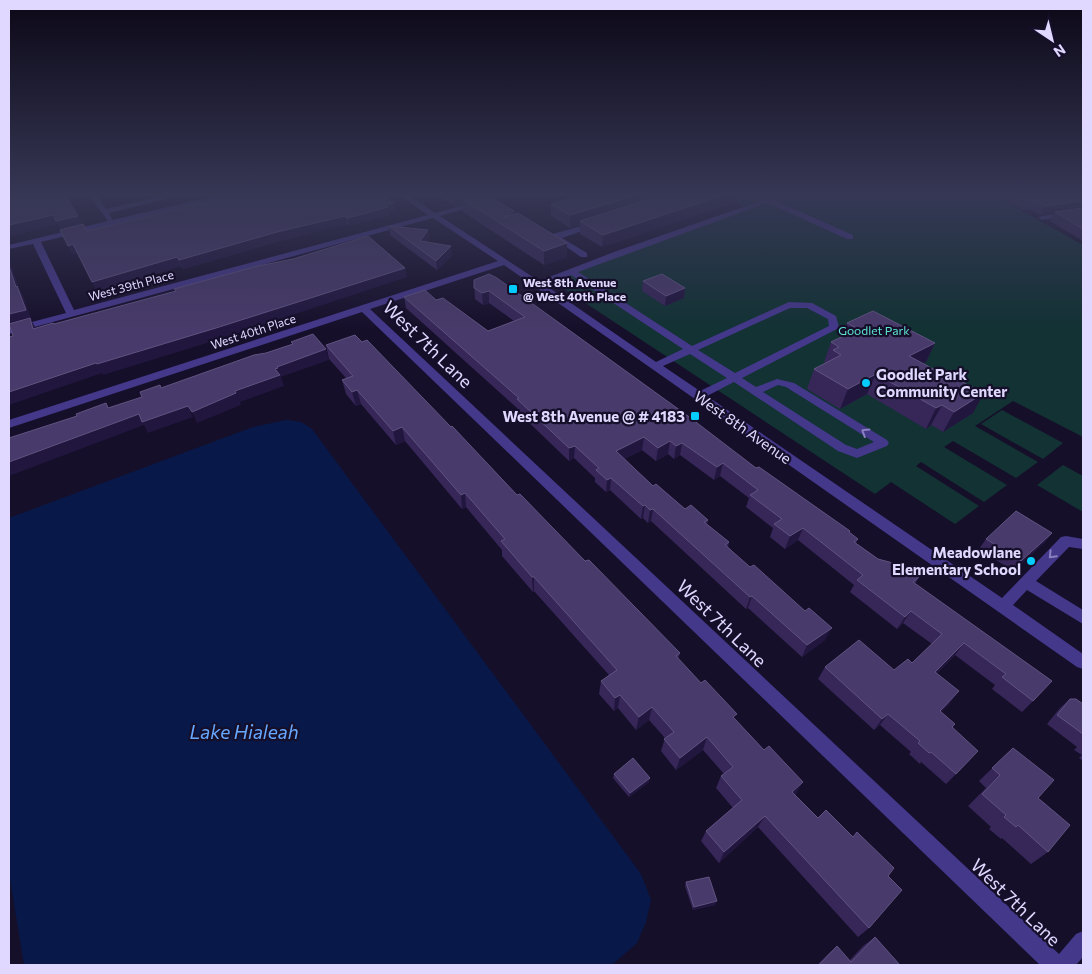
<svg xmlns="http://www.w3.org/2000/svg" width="1092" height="974" font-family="Commissioner,sans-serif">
	<rect width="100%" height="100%" fill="#160f2a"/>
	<path fill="#123234" d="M724,194H992L1083,245V437L1013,401L975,426L1038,462L1016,478L953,441L944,447L1007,485L984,502L921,462L916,466L979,506L955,524L891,482L875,494L549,279L746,208Z
		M1002,410L1063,443L1043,459L981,424Z
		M1063,465L1083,476V512L1037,485Z"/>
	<path fill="#081949" d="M286,420L301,422L312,429L641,874L651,900L646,922L637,943L612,965H24L9,873V518L253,427Z"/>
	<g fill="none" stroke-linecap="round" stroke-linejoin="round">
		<path fill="#44388a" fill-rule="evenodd" d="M88,194H96L106,209L172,194H185L109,213L112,220L224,194H237L41,242L74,310L428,215L398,194H407L435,213L504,194H516L440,216L539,281L614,252L763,200H774L853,235V239H847L770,204H764L578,272L692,346L789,302L812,303L836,316L839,327L837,329L742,378L756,387L777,379L794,383L887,440L889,443L887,446L857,458L838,451L734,382L707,396L1002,598L1061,537L1066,536L1083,539V549L1069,547L1036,581L1083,610V624L1027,590L1013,605L1083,654V669L1077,667L504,265L370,309L1059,954L1076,934L1083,931V957L1076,965H1040L362,312L9,428V420L498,261L433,218L9,334V328L66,313L33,244L9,249V245L108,221ZM571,275L683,349L656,362L545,285ZM790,308H807L828,319L829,326L735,373L698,350ZM690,354L727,378L700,391L663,366ZM778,385L786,387L874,442L857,449L846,445L763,392Z
			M1083,210V214L1042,220L1038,218L1042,216Z
			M592,223L599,225L562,238L587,253V257H581L549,235Z"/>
	</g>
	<path fill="#362758" d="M9,194L78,216L82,224L87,231L395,211L389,213L390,215L349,226L347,224L279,241L183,269L181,266L97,291L77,253L72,254L58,224L9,236Z
		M435,194H500L497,195V201L514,211V214L567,243V257L544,265L463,212V204L455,206Z
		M1004,194H1083V241L1050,221L1054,213L1040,215L1030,209L1023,210L1002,198Z
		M739,201L602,247L580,234V224L570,228L551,216V204Z
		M389,226L428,230L429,238L427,242L452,255L437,270L390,235Z
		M474,280L756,468L849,532L858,539L856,543L878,559L919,577L915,584L1033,701L1022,712L992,689L995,685L955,655L936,674L950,703L941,712L955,724L952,728L956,774L946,784L921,762L920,764L909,754L911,752L880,725L874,730L818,679L825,667L894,670L912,663L932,644L903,623L897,629L850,592L854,585L798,540L785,549L770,537L773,528L746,507L749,498L720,476L714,480L680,455L674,459L668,454L656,461L642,450L624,459L653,486L685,509L708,520L707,524L729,542L728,547L825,640L802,657L748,608L746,609L651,521L648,523L643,518L641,519L610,490L606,492L595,482V478L574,458L569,461L517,411V408L406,308L404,297L436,300L488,331L514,321L489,303L483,305L475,299Z
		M643,281L685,288L684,298L665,306L642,291Z
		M847,323L935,343L926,362L923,364L973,413L943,432L931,425L926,429L867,394L840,409L807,389L814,369L826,363L824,362L831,342L842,337Z
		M326,345L517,495L680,653L678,659L735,719L796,794L795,795L818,818L888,876L869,928L858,937L758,827L719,863L701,841L706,831L733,808L716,788L721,776L724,774L703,750L676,770L661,751L665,738L649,720L636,730L618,708L614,711L599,694L601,681L609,675L534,591L533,592L502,556V550L466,507L462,509L405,441L396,445L361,404L356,406L346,394L342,380L346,378L329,359Z
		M1052,533L1044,543L1013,571L979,549L986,539Z
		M1070,699L1083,704V761L1079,758L1082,755L1074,750L1077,747L1047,724L1060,708Z
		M1013,748L1038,798L1048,852L1031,864L1002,838L1001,839L989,829L991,827L968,806L986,788L979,781Z
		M614,774L649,782L629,797L613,778Z
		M686,882L715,905L693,910L685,886Z
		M875,937L900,965H817L827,955L837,946L849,961L863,946Z"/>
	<path fill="#21163e" d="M459,194H500L497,195L498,208L494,199H462L463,204L455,206L454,195Z
		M640,194H677L580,221V224L570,228V215Z
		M726,194H741L739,201L602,247L603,235Z
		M1083,201V209L1055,212L1054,213L1040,215L1045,206Z
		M394,203L395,211L389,213L390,215L349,226L348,218Z
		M514,211V224L504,217Z
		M53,215L78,216L83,225L61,230L58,224L9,236V225Z
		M345,216L347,224L279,241L183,269L179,260L277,232Z
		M428,230L429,238L421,249L420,241Z
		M567,243V257L544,265V251Z
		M73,244L77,253L72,254L68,246Z
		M451,246L452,255L437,270L436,261Z
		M177,257L181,266L97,291L92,282Z
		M9,259L19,288L23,296L32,320H31L36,329L12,325L9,321V315L16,287L9,266Z
		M405,268L407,277L220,339L103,375L102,373L9,405V392L96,363Z
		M685,288L684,298L665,306L666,296Z
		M489,291V303L483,305L482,293Z
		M935,343L926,362L900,376L909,356Z
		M326,349L329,360L281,377L284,386L240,402L241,405L197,423L192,412L235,391L275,369L277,367Z
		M876,374L867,394L840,409L848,389Z
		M357,390L361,404L356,406L352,392Z
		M984,393L973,413L943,432L954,412Z
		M942,405L931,425L926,429L936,408Z
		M188,406L193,417L148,433L144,425L9,476V462L139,414Z
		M402,427L405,441L396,445L393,431Z
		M644,437L642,450L614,464L616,451Z
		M670,441L668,454L656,461L658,448Z
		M682,443L680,455L674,459L676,446Z
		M575,446L574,458L569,461V448Z
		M723,463L720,476L714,480L717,467Z
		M611,478L610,490L606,492L607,480Z
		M465,493L466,507L462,509L461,495Z
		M645,505L643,518L641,519L643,506Z
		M653,509L651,521L648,523L650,510Z
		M803,528L798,540L785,549L790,536Z
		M1052,533L1044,543L1013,571L1021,561Z
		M532,577H534V591L533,592Z
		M752,596L748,608L746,609L750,597Z
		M911,611L903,623L897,629L905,617Z
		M832,628L825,640L802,657L807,645Z
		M964,643L955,655L926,684L935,672Z
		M959,691L950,703L931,722L940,711Z
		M620,695L618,708L614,711L615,698Z
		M652,707L649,720L636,730L639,717Z
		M888,714L880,725L874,730L882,719Z
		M707,737L703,750L676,770L680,758Z
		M650,778L649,782L629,797L630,793Z
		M803,782L796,794L785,803L792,792Z
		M765,816L758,827L719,863L724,852Z
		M717,901L715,905L693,910L694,907Z"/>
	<path fill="#483a6a" stroke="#605381" d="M9,194H65L78,216L56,221L53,215L9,225Z
		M241,194H382L394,203L386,205L388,207L348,218L345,216L277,232L179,260L177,257L92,282L73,244L68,246L60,230L83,224L87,231Z
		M481,194H496L497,195L494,199L514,211L504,217L518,213L567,243L544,251L462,199Z
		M585,194H640L570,215L551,204Z
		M666,194H726L603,235L580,221Z
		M1015,194H1083V201L1045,206L1034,201H1027Z
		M1083,208V229L1055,212Z
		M389,226L428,230L420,241L451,246L436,261Z
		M368,236L405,268L216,328L97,364L96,363L9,392V337L13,336L9,324L30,318L33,329L53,323L54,324L176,291L174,289L258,266L293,259Z
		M9,266L16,287L17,286L26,310L9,314Z
		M489,274L497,278L688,416L756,468L759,467L850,531L849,532L858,539L854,542L878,559L904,566L919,577L913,582L1052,681L1033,701L1002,677L1006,674L964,643L935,672L959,691L940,711L955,724L952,727L978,751L956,774L931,752L929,753L918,743L920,741L888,714L882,719L825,667L859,640L894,670L908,659L912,663L942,634L911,611L905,617L857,580L863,575L803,528L790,536L774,524L782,519L750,495L758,490L723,463L717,467L682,443L676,446L670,441L658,448L644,437L616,451L653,486L656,484L685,509L691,505L708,520L704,522L729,542L725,545L750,567L754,565L805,611L809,608L832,628L807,645L752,596L750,597L653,509L650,510L645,505L643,506L611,478L607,480L596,470L599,468L575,446L569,448L517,399L519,398L404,297L425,290L436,300L443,298L488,331L525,317L489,291L482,293L474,288V280Z
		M662,274L685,288L666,296L643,281Z
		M873,311L935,343L909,356L950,378L953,377L984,393L954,412L942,405L936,408L876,374L848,389L814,369L841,355L833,350L839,347L831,342L858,329L847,323Z
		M313,334L326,349L277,367L278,368L275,369L280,375L235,391L236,393L192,412L188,406L142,422L139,414L9,462V438L77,416L76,414L106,403L108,408L142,397L140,392L160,385L161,388L254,355L266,353L293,344L291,342Z
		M355,335L362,342L367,340L451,427L452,426L517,495L520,494L585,561L589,560L680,653L676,656L701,683L705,680L737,714L733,717L764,750L769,746L803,782L792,792L818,818L826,810L853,837L857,832L894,868L888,876L902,890L869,928L765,816L724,852L706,831L742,800L721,776L733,767L707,737L680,758L664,739L674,732L652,707L639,717L620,695L615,698L601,681L617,670L534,577H532L501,541L505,539L465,493L461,495L402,427L393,431L357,390L352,392L342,380L353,376L326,345Z
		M1016,511L1052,533L1021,561L986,539Z
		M1070,699H1076L1083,704V734L1057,715Z
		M1013,748L1054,780L1038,798L1070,825L1048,852L1018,825L1016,827L1004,817L1006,815L982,794L1000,775L992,768Z
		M633,758L650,778L630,793L614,774Z
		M709,877L717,901L694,907L686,882Z
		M875,937L900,965H819L837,946L851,962Z"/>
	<defs><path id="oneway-chevron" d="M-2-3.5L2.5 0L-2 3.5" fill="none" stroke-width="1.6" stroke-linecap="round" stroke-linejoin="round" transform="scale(1.25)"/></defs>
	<g stroke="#8a80bf">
		<use href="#oneway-chevron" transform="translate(865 432) rotate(-148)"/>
		<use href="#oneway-chevron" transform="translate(1052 555) rotate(134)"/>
	</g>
	<linearGradient id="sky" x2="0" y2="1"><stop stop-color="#0c0817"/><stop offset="0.59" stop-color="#363755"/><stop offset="1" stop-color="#363755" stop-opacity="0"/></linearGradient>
	<rect width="1092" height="330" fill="url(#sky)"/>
	<g fill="#04ccff" stroke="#160f2a" stroke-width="2">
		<rect x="508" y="284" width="10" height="10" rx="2.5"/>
		<circle cx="866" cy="383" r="5"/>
		<rect x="690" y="411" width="10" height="10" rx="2.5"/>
		<circle cx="1031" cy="561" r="5"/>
	</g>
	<g text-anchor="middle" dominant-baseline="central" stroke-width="4.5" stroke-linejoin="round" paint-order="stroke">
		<g font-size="12" font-weight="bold" fill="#e0d8ff" stroke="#160f2a" text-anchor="start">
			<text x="523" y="282">West 8th Avenue<tspan x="523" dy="14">@ West 40th Place</tspan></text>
		</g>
		<g font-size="12" fill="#e0d8ff" stroke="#160f2a">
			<text transform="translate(131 285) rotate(-15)">West 39th Place</text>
			<text transform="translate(253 331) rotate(-18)">West 40th Place</text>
		</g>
		<g font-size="12" fill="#5ee5d1" stroke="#160f2a">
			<text x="874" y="330">Goodlet Park</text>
		</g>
		<g font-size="15" font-weight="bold" fill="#e0d8ff" stroke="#160f2a" text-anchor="end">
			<text x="876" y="374" text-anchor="start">Goodlet Park<tspan x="876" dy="17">Community Center</tspan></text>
			<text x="685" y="416">West 8th Avenue @ # 4183</text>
			<text x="1021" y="552">Meadowlane<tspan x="1021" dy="17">Elementary School</tspan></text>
		</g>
		<g font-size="15" fill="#e0d8ff" stroke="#160f2a">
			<text transform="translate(743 427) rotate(35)">West 8th Avenue</text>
		</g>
		<g font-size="18" fill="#e0d8ff" stroke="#160f2a">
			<text transform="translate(428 344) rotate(44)">West 7th Lane</text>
			<text transform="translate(722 623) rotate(44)">West 7th Lane</text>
			<text transform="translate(1016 902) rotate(44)">West 7th Lane</text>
		</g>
		<g font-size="19" font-style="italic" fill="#66a8ff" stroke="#160f2a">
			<text x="244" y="731">Lake Hialeah</text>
		</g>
	</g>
	<rect width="1092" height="974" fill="none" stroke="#e0d8ff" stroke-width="20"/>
	<g transform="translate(1052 40) rotate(145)" stroke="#160f2a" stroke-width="4" paint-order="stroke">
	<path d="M0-4L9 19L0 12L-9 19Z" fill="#e0d8ff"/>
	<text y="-8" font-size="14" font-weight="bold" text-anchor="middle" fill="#e0d8ff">N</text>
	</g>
</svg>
